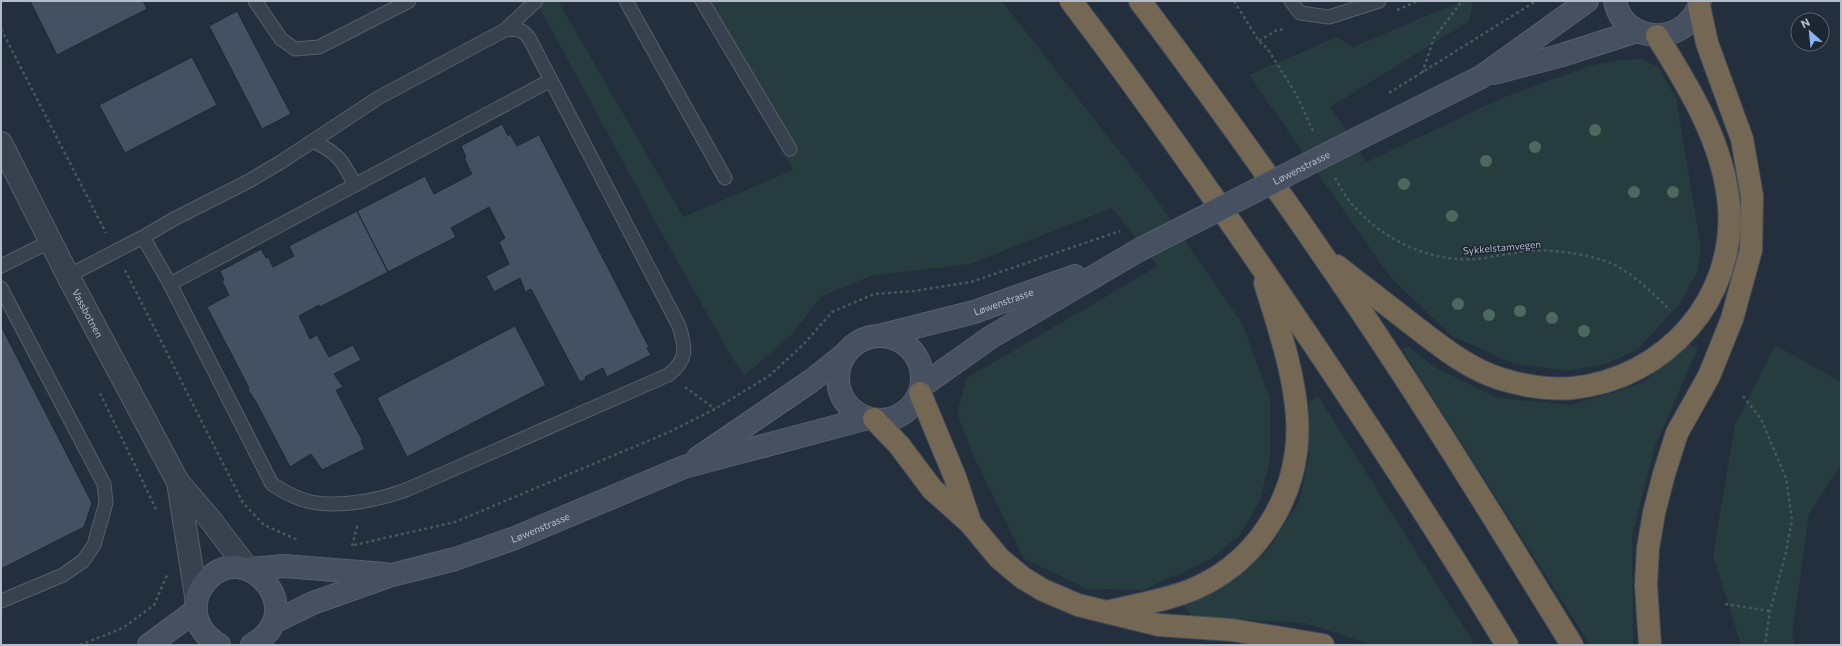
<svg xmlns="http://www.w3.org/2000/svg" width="1842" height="646" font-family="Commissioner,sans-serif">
	<rect width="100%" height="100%" fill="#242f3e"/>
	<path fill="#263c3f" d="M536,1H558L683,217L793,170L704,1H1002L1152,193L1242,323L1270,399V460L1259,503L1239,536L1209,560L1143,590L1088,589L1024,559L975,459L957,413L967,378L1158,266L1112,208L970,264L871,276L822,296L791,335L744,376L728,351L661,232Z
		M1462,1H1473L1469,21L1330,107L1367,162L1502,98L1589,66L1620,60L1640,59L1657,66L1676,98L1701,249L1698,270L1682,301L1637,350L1606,364L1566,371L1513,363L1452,336L1391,278L1249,75L1337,37L1353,47Z
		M1688,345L1698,348L1655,446L1632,536L1633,645H1590L1402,349L1408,346L1434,367L1498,398L1572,405L1642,383Z
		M1775,345L1841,382V465L1809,514L1792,635L1795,645H1741L1713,555L1735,425Z
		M1318,396L1475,645H1373L1305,623L1191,617L1185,605L1224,587L1267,551L1299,502L1309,457V403Z"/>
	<path fill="#455162" stroke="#1f2835" d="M30,1H143L147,9L57,55Z
		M237,11L291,114L262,129L209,26Z
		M192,57L217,105L125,153L99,105Z
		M502,124L508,136L510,134L517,146L539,135L649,347L647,348L651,355L607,377L603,368L585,377L586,379L580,382L531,289L525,292L520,278L494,292L486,276L509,264L499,242L505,238L489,207L451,228L456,237L388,272L357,211L425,176L434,194L472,174L464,158L466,157L461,146Z
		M357,211L388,272L320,307L319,305L299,316L310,339L317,335L329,357L353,345L361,360L334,374L343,387L336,390L362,440L361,441L365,449L322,470L311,454L290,467L256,402L248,390L249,388L207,307L229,295L222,281L224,280L220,271L261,249L266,258L268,257L273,267L294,256L289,246Z
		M1,326L92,503L84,527L1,569Z
		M515,326L546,385L407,457L377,398Z"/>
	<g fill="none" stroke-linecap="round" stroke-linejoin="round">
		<g stroke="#565f6c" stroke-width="15">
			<path id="service" d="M255,1L281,39L295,49L319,47L409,1
				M626,1L725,178
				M702,1L790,149
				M1291,1L1300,13L1329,17L1379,1
				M505,30L536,1
				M313,141C339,154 342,160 355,185
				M1,266L51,241
				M68,276L143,237L174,219L249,181L281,162L378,98L505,30C516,29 522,28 529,38L679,326C686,348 688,360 668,375L406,490C378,500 341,508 311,502C297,499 284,492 272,484L170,284L143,237
				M170,284L551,80
				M1,288L104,484L106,503L94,545L83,561L63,575L1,601"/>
		</g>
		<g stroke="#565f6c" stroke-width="24">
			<g id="minor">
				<path id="s1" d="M1,143L68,276L178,482"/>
				<path d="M196,596L178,482L209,518L248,569"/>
			</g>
		</g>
		<g stroke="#565f6c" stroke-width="24">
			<g id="secondary">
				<path d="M1615,1C1624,47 1690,46 1700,1"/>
				<path d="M1494,73L1559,56L1637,31"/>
				<path d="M1359,138L1481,77L1587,1"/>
				<path id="s2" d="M883,335L974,312L1075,276"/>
				<circle cx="880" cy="378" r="42"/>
				<path d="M922,386L991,337L1139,250"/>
				<path d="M698,458L811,381L846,353"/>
				<path d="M248,569L284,566L385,574"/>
				<path id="s3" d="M274,622L313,603L392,575L455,559L515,538L684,467L868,418"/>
				<path d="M149,645L195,611"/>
				<path d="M219,645C203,635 194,622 196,603C197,593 201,586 208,579C245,541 301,602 264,636C261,640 256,642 252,645"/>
			</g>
		</g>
		<g stroke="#434c59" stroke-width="24">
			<path id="motorway" d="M1071,1C1158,115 1239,233 1319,352C1384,449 1447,546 1507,645
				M1140,1C1227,117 1312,236 1392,358C1454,452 1513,549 1572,645
				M1337,266C1361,285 1385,303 1409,322C1438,344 1466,368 1501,379C1524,386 1550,390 1573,388C1666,378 1736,299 1729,206C1724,144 1689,87 1657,36
				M920,393L955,477L970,522
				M874,419L899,445L932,489L970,523L999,558L1023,578L1043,590L1078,605L1159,625L1232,630L1323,645
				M1111,611C1139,604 1169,600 1196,588C1263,558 1302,488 1297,416C1294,371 1278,326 1265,283
				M1650,645L1646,585L1648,548L1654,513L1664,474L1677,433L1709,376L1732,319L1751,250L1752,196L1742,139L1707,43L1699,6"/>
		</g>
		<path stroke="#44595c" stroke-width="2.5" stroke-dasharray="3 3" stroke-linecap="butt" d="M1234,1L1259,41L1267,48L1296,94L1314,133
			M1397,10L1418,1
			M1,29L106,233
			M1259,41L1277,30L1286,29
			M1422,73L1434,38L1462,1
			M1389,93L1536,1
			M1335,178C1340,186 1345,196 1351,203C1381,239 1430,263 1477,259C1494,257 1510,253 1527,251C1551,249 1577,253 1599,259C1628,267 1649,290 1670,310
			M125,270L243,503L264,525L298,540
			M685,387L715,409
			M100,393L156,509
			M1743,396L1761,419L1786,478L1792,520L1786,552L1770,611L1765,645
			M354,545L455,522L667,433L715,409L769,376L803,345L832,312L874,294L914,291L971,282L1120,231
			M352,546L358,523
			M1725,604L1770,611
			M80,645L123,628L154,605L167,575"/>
		<use href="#service" stroke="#38414e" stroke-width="13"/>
		<use href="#minor" stroke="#38414e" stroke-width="22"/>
		<use href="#secondary" stroke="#465061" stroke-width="22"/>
		<use href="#motorway" stroke="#746855" stroke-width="22"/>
		<g stroke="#565f6c" stroke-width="24" stroke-linecap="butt">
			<g id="secondary-bridge">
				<path id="s4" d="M1139,250L1359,138"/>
			</g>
		</g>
		<use href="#secondary-bridge" stroke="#465061" stroke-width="22"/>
	</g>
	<g fill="#4b6a5d">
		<circle cx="1595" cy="130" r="6"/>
		<circle cx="1535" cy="147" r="6"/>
		<circle cx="1486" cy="161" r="6"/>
		<circle cx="1404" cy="184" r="6"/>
		<circle cx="1634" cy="192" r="6"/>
		<circle cx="1673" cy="192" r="6"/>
		<circle cx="1452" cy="216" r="6"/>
		<circle cx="1458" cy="304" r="6"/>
		<circle cx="1520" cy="311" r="6"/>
		<circle cx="1489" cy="315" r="6"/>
		<circle cx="1552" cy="318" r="6"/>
		<circle cx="1584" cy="331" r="6"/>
	</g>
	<g text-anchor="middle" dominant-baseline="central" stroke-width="3" stroke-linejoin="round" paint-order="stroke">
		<g font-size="10" fill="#b4bcc9" stroke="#1d2633">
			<text stroke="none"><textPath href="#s4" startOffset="182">Løwenstrasse</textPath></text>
			<text transform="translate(1502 247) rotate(-5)">Sykkelstamvegen</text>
			<text stroke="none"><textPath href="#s2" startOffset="125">Løwenstrasse</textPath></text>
			<text stroke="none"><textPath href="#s1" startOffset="191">Vassbotnen</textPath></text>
			<text stroke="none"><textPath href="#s3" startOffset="283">Løwenstrasse</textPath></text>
		</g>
	</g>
	<rect width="1842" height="646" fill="none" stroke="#b4bcc9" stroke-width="4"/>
	<g transform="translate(1810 32) rotate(333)"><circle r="19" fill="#1d2633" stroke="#59626f"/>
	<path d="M0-3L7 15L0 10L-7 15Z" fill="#8ab4f8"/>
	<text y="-6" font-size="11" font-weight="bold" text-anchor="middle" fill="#b4bcc9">N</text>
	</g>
</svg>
